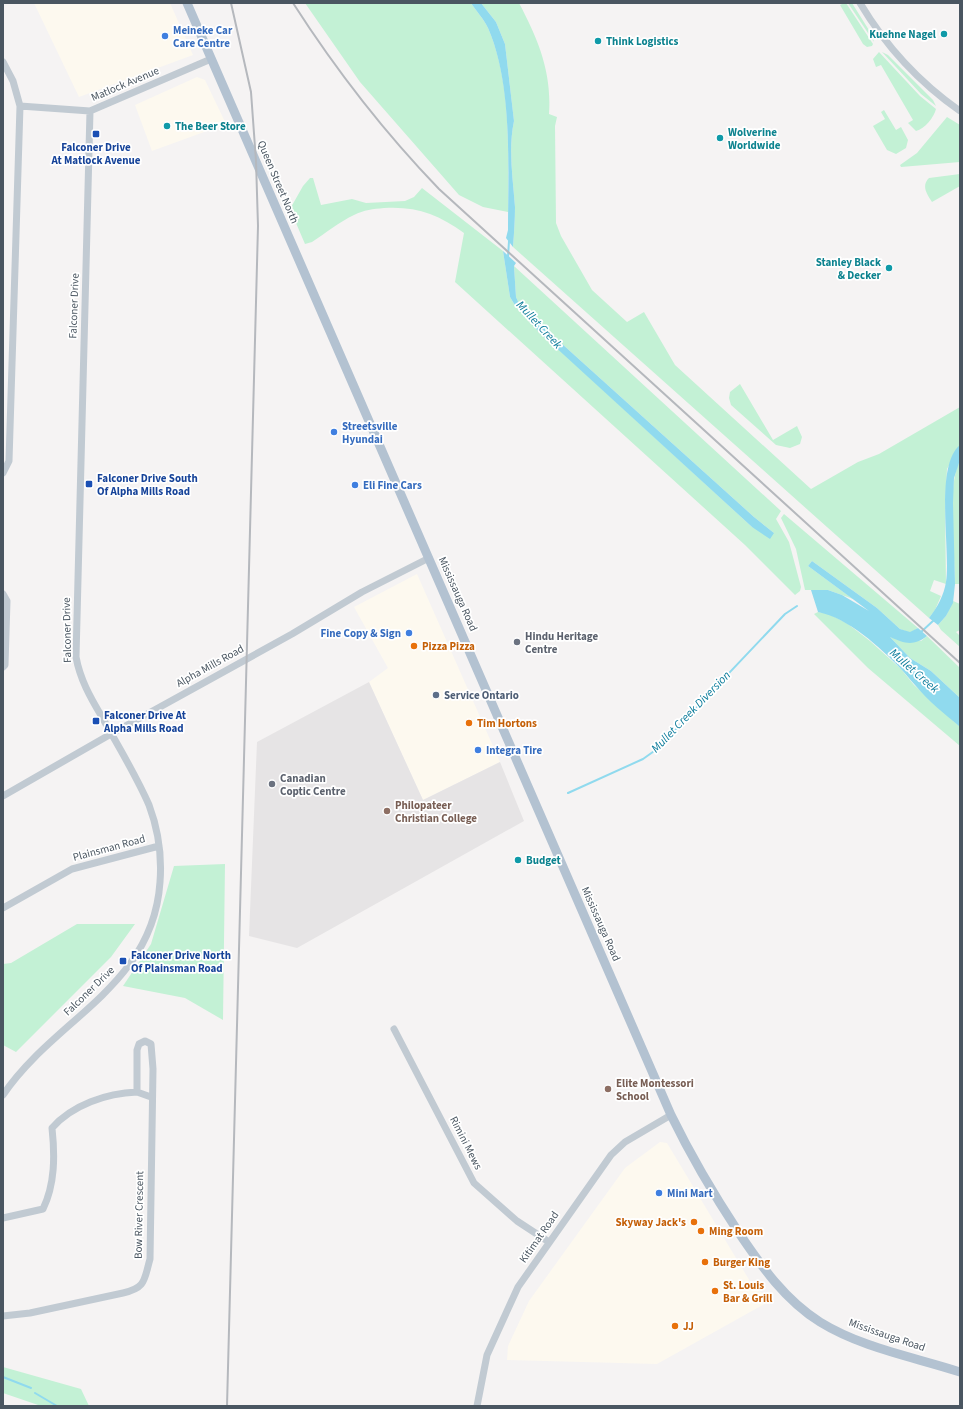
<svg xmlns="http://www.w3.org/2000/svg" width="963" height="1409" font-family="'Source Sans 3',sans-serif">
	<rect width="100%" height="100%" fill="#f5f3f3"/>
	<path fill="#fdf9ef" d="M34,3H170L193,55L79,97Z
		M197,77L205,80L226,124L152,151L135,105Z
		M417,574L500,762L423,800L369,682L388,668L354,607Z
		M660,1142L667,1143L751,1283L770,1301L657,1364L507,1360L508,1346L529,1301L625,1168Z"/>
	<path fill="#e6e4e5" d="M369,682L423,800L500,762L524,821L297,948L249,936L257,742Z"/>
	<path fill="#c3f1d5" d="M305,3H471C476,11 484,19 488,28C512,83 508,153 508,212L483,207L459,195L360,82Z
		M481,3H519C538,39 552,72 549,114L557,117L555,126L556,223L561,236L592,290L627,322L644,312L675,365L811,489L858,462L879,454L960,407V445L947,469L945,505L946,584L934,580L930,591L941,596L935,610L929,618L513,247C514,234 515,220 515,207C513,179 508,149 514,121L505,44L496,22Z
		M844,3H846L873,44L872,46L867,47L863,44L840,5Z
		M848,3H852L872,35L874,42Z
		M879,52L920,96L936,109C934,117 925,129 916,131L908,123L913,120L881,65L876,67L873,59Z
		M882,52L888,55L933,100L936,106L921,94Z
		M884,110L896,130L901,127L908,140L906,148L896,154L887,150L873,126L885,119L881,112Z
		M947,117L960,125V162L901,167L900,165L917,153Z
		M960,174V186L932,202C927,194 921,186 929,178Z
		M310,178H313L321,205L352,199L366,203L405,201L414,197L422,188L503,251L510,297L516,307L540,332L752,527L774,533L754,517L520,306L516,297L514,266L781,511L776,519L789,542L801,587L800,591L795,595L745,545L455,282L464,233C438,214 416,206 384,208C373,209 364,210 354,215C339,222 326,233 312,242L305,244L290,209L303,186Z
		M740,384L773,440L797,426L802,437L800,444L790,448L776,445L731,405L729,398L730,392Z
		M960,460V588L959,584H955C955,551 946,488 960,460Z
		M784,514L918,628L910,633L900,629L877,608L812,561L808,566L853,599L828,590H805L796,549L781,518Z
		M953,601L960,604V630L956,632L960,636V647L941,630L938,625L946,616Z
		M818,612L829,614L848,624L870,641L901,669L914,685L960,727V746L868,668L814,614Z
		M927,636L960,668V698L931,671L910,658L890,637L921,641Z
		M225,864L223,1020L185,998L123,986L151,944L174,866Z
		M77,924H135L111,957L16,1052L3,1045V964L11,963Z
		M3,1367L81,1389L89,1406H41L3,1393Z"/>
	<path fill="#90daee" d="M471,3H481L496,22L505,44L514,121C508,149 513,179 515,207C515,220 514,234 513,247L506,238L508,230C508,168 513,85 488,28C484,19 476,11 471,3Z
		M503,251L516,263L514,266L516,297L520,306L754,517L774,533L770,539L752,527L540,333L516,307L510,297Z
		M960,445V460L954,478L953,503L955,584L953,603L946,616L938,625L929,618C937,608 944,595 946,582C951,551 934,466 960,445Z
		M812,561L877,608L900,629L910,632L918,628L927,636C913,647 904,643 890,637L910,658L931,671L960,698V727C945,714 928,701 915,685C910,680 906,674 901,669C880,647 848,618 818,612L811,590H828L842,595L869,611L808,566Z"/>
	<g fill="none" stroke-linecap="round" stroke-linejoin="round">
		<path stroke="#90daee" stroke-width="2" d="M508,257L509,241
			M920,633L934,620
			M568,793L643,759L657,749L785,614L797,606
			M3,1377L31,1388
			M35,1393L57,1406"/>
		<path stroke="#c1cad2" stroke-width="7" d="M860,3C885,45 920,83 960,111
			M3,62L13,81L20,106L9,461L3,473
			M20,106L90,111L211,59
			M3,594L7,601L5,665L3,667
			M3,796L111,734L292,634L362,592L429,558
			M3,908L72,869L159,846
			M394,1029L474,1183L517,1221L549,1242
			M3,1095C55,1018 153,987 160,882C162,856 158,829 149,805C136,775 118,746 102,717C90,697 80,679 76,657L90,111
			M3,1218L43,1209C55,1184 55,1156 52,1128C72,1105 107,1093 137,1092
			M3,1316L30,1313L123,1293C146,1288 144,1280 150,1259L153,1069L151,1044L145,1041L139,1044L137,1050V1092L151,1097
			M477,1406L487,1355L518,1287L611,1155L625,1142L671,1115"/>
		<path stroke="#b3c2d1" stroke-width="9" d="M187,3L671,1115C691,1156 714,1195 739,1233C762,1267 785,1300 820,1322C862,1348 914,1357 960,1372"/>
		<path stroke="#b5b8bd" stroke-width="2" d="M293,3C336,70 384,132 439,189L960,663
			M227,1406L258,226L256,161L251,92L231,3"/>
	</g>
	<g fill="#0f9aa8" stroke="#fff" stroke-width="1.5">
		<circle cx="944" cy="34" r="4"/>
		<circle cx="598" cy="41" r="4"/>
		<circle cx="167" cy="126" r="4"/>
		<circle cx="720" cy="138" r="4"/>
		<circle cx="889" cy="268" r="4"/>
		<circle cx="518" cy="860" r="4"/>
	</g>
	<g fill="#3f7fe0" stroke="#fff" stroke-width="1.5">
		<circle cx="165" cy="36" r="4"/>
		<circle cx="334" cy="432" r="4"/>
		<circle cx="355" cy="485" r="4"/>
		<circle cx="409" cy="633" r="4"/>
		<circle cx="478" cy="750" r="4"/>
		<circle cx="659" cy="1193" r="4"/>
	</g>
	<g fill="#1a4fb4" stroke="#fff" stroke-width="1.5">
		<rect x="92" y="130" width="8" height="8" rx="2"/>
		<rect x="85" y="480" width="8" height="8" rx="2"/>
		<rect x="92" y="717" width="8" height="8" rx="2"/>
		<rect x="119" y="957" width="8" height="8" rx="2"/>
	</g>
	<g fill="#6b7280" stroke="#fff" stroke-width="1.5">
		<circle cx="517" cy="642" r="4"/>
		<circle cx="272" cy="784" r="4"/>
	</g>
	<g fill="#e8710a" stroke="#fff" stroke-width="1.5">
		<circle cx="414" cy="646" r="4"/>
		<circle cx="469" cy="723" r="4"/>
		<circle cx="694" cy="1222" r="4"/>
		<circle cx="701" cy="1231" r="4"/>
		<circle cx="705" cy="1262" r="4"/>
		<circle cx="715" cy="1291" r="4"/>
		<circle cx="675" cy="1326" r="4"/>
	</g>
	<circle fill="#5c6f8a" stroke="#fff" stroke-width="1.5" cx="436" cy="695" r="4"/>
	<g fill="#8d6e63" stroke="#fff" stroke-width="1.5">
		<circle cx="387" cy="811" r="4"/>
		<circle cx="608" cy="1089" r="4"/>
	</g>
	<g text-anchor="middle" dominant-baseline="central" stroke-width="3.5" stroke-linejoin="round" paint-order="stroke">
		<g font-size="11" font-weight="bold" fill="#366cbe" stroke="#fff" text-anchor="start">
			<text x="173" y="30">Meineke Car<tspan x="173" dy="13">Care Centre</tspan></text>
			<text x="342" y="426">Streetsville<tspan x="342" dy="13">Hyundai</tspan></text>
			<text x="363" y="485">Eli Fine Cars</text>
			<text x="401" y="633" text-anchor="end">Fine Copy &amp; Sign</text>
			<text x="486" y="750">Integra Tire</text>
			<text x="667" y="1193">Mini Mart</text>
		</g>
		<g font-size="11" font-weight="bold" fill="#0d838f" stroke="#fff" text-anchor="start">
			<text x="936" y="34" text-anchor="end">Kuehne Nagel</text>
			<text x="606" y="41">Think Logistics</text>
			<text x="175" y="126">The Beer Store</text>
			<text x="728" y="132">Wolverine<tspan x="728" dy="13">Worldwide</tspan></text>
			<text x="881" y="262" text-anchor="end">Stanley Black<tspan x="881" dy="13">&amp; Decker</tspan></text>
			<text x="526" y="860">Budget</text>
		</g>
		<g font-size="11" fill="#4a5661" stroke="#fff">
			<text transform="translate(125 84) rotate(-23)">Matlock Avenue</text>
			<text transform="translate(278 182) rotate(67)">Queen Street North</text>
			<text transform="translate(74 306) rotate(-88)">Falconer Drive</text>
			<text transform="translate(458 594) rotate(66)">Mississauga Road</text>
			<text transform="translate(67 630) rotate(-91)">Falconer Drive</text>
			<text transform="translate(210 666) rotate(-29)">Alpha Mills Road</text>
			<text transform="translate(109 848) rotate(-15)">Plainsman Road</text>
			<text transform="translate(601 924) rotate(66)">Mississauga Road</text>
			<text transform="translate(89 991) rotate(-44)">Falconer Drive</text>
			<text transform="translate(466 1143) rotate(63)">Rimini Mews</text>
			<text transform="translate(139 1215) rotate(-89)">Bow River Crescent</text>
			<text transform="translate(539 1237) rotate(-55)">Kitimat Road</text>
			<text transform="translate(887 1335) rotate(19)">Mississauga Road</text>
		</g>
		<g font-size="11" font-weight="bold" fill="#164399" stroke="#fff" text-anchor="start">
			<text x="96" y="147" text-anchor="middle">Falconer Drive<tspan x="96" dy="13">At Matlock Avenue</tspan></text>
			<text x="97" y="478">Falconer Drive South<tspan x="97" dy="13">Of Alpha Mills Road</tspan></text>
			<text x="104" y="715">Falconer Drive At<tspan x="104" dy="13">Alpha Mills Road</tspan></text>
			<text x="131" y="955">Falconer Drive North<tspan x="131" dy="13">Of Plainsman Road</tspan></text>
		</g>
		<g font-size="11" font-weight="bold" fill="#5b616d" stroke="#fff" text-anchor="start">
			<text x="525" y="636">Hindu Heritage<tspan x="525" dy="13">Centre</tspan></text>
			<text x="280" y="778">Canadian<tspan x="280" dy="13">Coptic Centre</tspan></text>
		</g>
		<g font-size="11" font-weight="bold" fill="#c56008" stroke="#fff" text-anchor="start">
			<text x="422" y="646">Pizza Pizza</text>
			<text x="477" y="723">Tim Hortons</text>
			<text x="686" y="1222" text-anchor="end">Skyway Jack's</text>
			<text x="709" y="1231">Ming Room</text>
			<text x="713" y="1262">Burger King</text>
			<text x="723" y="1285">St. Louis<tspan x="723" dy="13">Bar &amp; Grill</tspan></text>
			<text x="683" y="1326">JJ</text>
		</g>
		<g font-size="11" font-weight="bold" fill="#4e5e75" stroke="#fff" text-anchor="start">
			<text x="444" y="695">Service Ontario</text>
		</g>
		<g font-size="11" font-weight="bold" fill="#785e54" stroke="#fff" text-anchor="start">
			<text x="395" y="805">Philopateer<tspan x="395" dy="13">Christian College</tspan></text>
			<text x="616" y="1083">Elite Montessori<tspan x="616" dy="13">School</tspan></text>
		</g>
		<g font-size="12" font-style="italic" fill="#0c7c9b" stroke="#fff">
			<text transform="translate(539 325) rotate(47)">Mullet Creek</text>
			<text transform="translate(914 671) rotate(41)">Mullet Creek</text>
			<text transform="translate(691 712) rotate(-46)">Mullet Creek Diversion</text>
		</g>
	</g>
	<rect width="963" height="1409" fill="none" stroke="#4a5661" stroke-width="8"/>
</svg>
